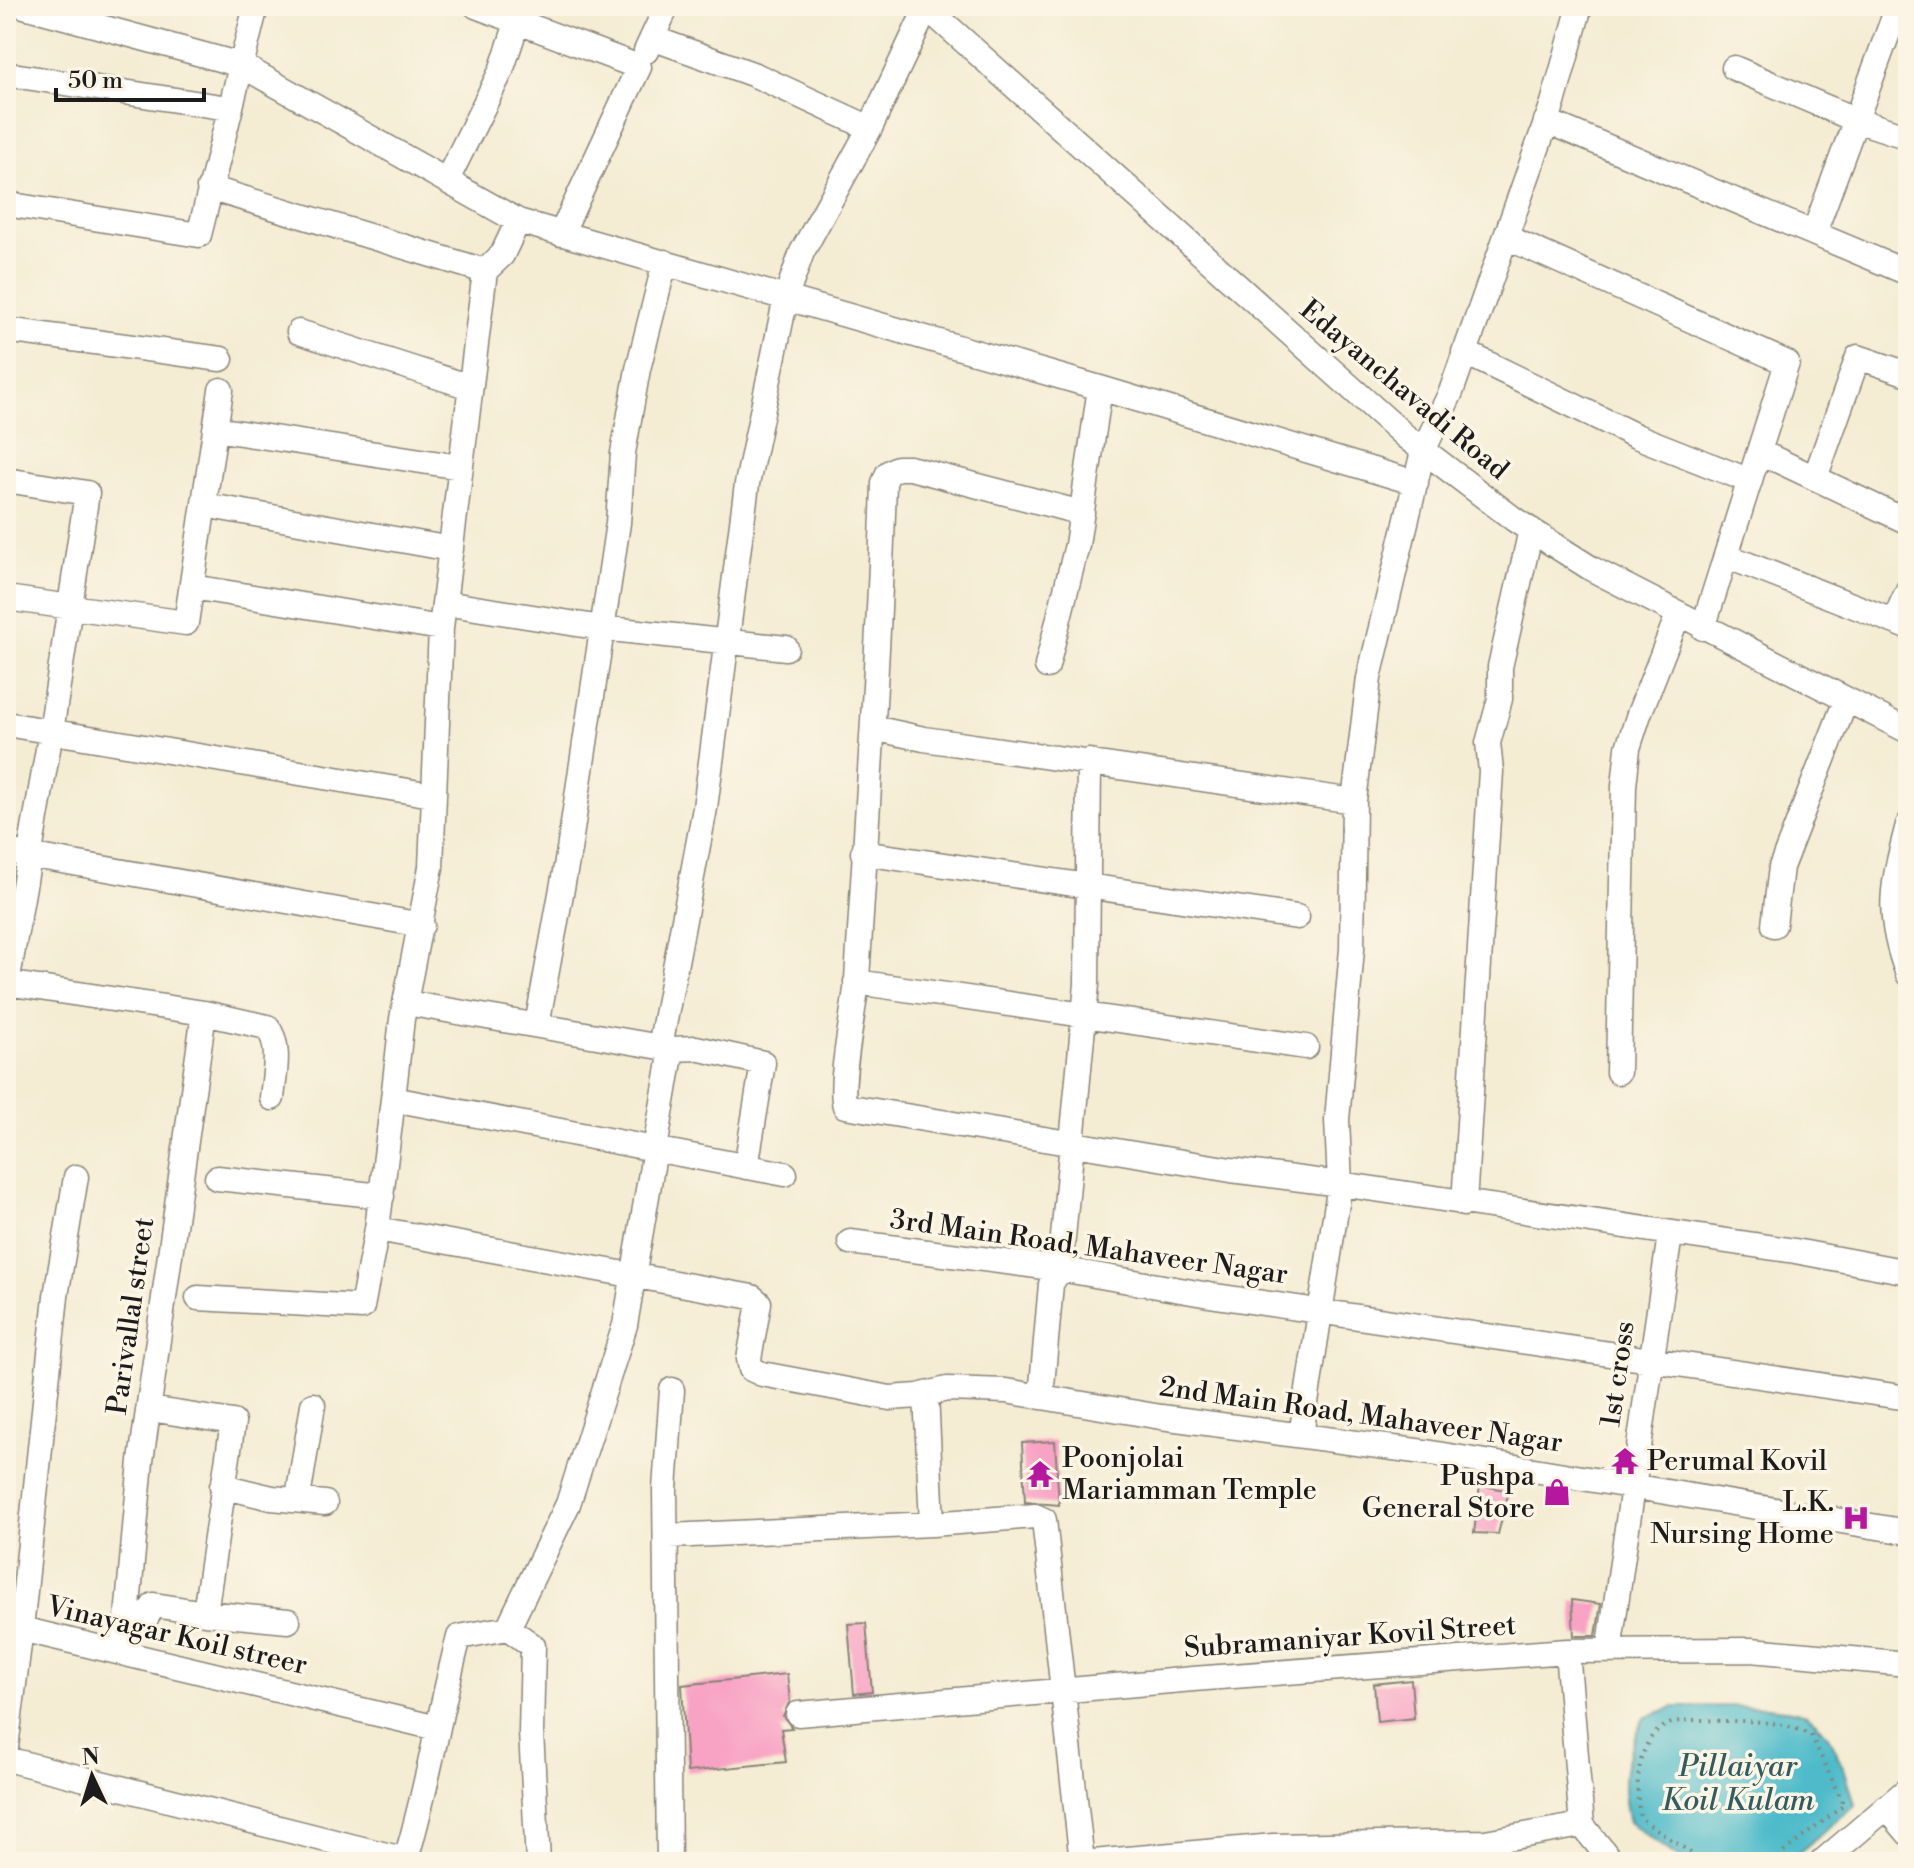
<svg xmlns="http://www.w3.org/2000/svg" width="1914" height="1868" font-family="'Libre Bodoni',serif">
	<rect width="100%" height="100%" fill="#fcf5e5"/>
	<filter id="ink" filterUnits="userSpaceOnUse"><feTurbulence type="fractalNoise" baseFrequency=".0125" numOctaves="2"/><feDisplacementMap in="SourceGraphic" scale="16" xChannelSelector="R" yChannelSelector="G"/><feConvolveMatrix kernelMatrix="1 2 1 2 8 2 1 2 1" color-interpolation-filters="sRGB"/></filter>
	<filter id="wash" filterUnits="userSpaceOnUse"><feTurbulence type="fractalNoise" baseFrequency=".006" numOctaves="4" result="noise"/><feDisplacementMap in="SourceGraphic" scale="32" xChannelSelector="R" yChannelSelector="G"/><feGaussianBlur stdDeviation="1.8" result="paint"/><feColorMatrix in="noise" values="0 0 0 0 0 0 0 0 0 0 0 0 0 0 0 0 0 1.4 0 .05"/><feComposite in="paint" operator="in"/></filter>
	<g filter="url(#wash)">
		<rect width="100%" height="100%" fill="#f4ecd3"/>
		<path fill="#4fbbca" stroke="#366c73" stroke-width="2" d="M1674,1707C1699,1707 1787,1703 1805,1714C1834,1731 1847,1774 1855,1805L1788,1862H1685L1629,1822C1618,1777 1625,1760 1644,1718Z"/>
		<g id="blocks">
			<path fill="#f8a2c4" d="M1055,1441L1059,1505L1025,1502L1022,1443Z
				M1480,1485L1509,1491L1498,1534L1474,1533Z
				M1572,1600L1601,1604L1596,1636H1574Z
				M866,1623L872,1692L854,1694L848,1624Z
				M787,1674L790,1701L783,1716L792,1728L781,1729L786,1762L687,1772L682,1685Z
				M1411,1680L1414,1718L1377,1722L1374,1684Z"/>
		</g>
	</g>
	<g filter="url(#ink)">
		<use href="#blocks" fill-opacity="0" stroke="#888478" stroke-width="2"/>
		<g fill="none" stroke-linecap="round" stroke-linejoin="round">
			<g stroke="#888478" stroke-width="27">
				<path id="minor" d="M24,6L241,65L518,221L1100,388L1077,545L1047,666
					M476,6L639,67L561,234
					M925,6L1406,437L1515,520L1592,569L1908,731
					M652,38L755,75L870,128
					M646,51L667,6
					M1734,68L1856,120L1908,137
					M6,74L228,108
					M1546,121L1908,273
					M447,180L501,71L518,20
					M209,188L485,271L441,628L431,867L402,1019L393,1099L785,1174
					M6,204L199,235L256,6
					M1814,233L1898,6
					M1506,237L1787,363L1703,628
					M485,271L502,255L518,221
					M6,330L221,359
					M299,332L470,387
					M1464,352L1636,436L1750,481
					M1100,388L1416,483
					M215,429L460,467
					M1760,452L1908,522
					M1815,478L1858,357L1908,374
					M6,480L87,493L51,732L6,989
					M204,505L451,549
					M1082,513L910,468H897L888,473L884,483C879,649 867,814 857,980C855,1007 838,1084 845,1106L1231,1170L1340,1184L1337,1120L1352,949L1354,801L1369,678L1423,451L1451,392L1553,103L1580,6
					M1726,556L1908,627
					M192,587L441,628
					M6,598L186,623L221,390
					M444,603L602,628L786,648
					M1894,621L1908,590
					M6,724L432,795
					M873,728L924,739L1354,801
					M1908,825C1892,886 1885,914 1908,974
					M6,851L422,925
					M863,853L1297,917
					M1774,925L1781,867L1846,700
					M856,982L1306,1047
					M6,983L204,1013L267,1027C282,1045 274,1076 272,1098
					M406,1003L672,1049L696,1048L763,1063L746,1167
					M537,1025L569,850L618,523L623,453L638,369L665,262
					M660,1047L705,808L747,484L786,297L802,252L870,128L927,7
					M1618,1072L1624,786L1628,748L1639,714L1678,615
					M76,1177L56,1296L21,1629L437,1728
					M217,1178L382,1196
					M1464,1204L1491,771L1488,743L1500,699V667L1531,530
					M377,1229L752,1297L759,1303L749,1359L751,1369L762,1374L890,1398L918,1396L947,1389L1006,1391L1161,1417L1431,1453L1908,1532
					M850,1242L1060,1269L1209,1295L1908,1398
					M198,1298L362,1307L377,1229L393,1099
					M926,1394L932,1524
					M1041,1397L1051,1284L1060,1269L1087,984L1089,761
					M1301,1435L1340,1184L1795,1251L1908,1272
					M222,1486L272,1498L325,1503
					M298,1498L313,1405
					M669,1536L932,1524L1035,1516L1044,1520L1082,1862
					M205,1613L288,1621
					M6,1626L21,1629L6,1747
					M126,1629L141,1461L204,1013
					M123,1638L126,1629L142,1624L154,1605L205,1613L233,1422L150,1409
					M1567,1651L1582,1825L1612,1862
					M1609,1651L1670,1235
					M798,1714L1193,1679L1567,1651L1751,1650L1908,1664
					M6,1759L406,1860
					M1886,1807L1908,1833
					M405,1862C428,1788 439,1712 459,1637L508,1628
					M538,1862L531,1732L533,1646L508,1628L568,1504L625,1325L672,1049
					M669,1862L665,1489L672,1390
					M1093,1862L1274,1846L1485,1842L1582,1825
					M1822,1862L1908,1789"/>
			</g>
			<path stroke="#888478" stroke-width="4" stroke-dasharray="2 6" stroke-linecap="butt" d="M1704,1862L1640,1818C1635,1785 1635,1732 1675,1722C1691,1718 1710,1721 1726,1721C1757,1721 1782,1721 1811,1735L1844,1805L1771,1862"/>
			<use href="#minor" stroke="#fff" stroke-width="24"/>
		</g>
	</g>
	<defs>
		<g id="temple-bare" transform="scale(2.16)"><path d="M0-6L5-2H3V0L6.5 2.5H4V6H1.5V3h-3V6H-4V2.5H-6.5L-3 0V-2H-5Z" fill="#b5179e" stroke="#fcf5e5" stroke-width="2.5" paint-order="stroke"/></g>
		<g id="shop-bare" transform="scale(2.16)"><path d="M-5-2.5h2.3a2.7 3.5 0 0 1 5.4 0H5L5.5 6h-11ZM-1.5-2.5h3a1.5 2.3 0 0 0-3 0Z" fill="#b5179e" stroke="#fcf5e5" stroke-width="2.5" paint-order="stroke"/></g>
		<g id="hospital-bare" transform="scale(2.16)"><path d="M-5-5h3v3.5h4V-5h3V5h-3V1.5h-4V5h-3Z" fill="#b5179e" stroke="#fcf5e5" stroke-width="2.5" paint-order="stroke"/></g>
	</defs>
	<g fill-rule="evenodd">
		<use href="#temple-bare" x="1625" y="1461"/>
		<use href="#temple-bare" x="1040" y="1474"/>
		<use href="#shop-bare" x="1557" y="1492"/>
		<use href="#hospital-bare" x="1856" y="1518"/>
	</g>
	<g text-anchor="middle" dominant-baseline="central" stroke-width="7" stroke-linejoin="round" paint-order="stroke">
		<g font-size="28" fill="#1c1c1c" stroke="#fcf5e5">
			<text transform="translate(1404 390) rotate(40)">Edayanchavadi Road</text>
			<text transform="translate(1089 1247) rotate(8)">3rd Main Road, Mahaveer Nagar</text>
			<text transform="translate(131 1316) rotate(-82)">Parivallal street</text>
			<text transform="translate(1618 1374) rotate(-82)">1st cross</text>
			<text transform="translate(1361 1415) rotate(8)">2nd Main Road, Mahaveer Nagar</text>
			<text transform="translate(177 1636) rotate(13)">Vinayagar Koil streer</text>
			<text transform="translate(1350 1637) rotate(-4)">Subramaniyar Kovil Street</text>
		</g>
		<g font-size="28" fill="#1c1c1c" stroke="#fcf5e5" text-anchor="start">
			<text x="1062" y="1458">Poonjolai<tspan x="1062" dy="32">Mariamman Temple</tspan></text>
			<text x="1647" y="1461">Perumal Kovil</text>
			<text x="1535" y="1476" text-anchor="end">Pushpa<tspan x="1535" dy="32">General Store</tspan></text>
			<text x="1834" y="1502" text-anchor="end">L.K.<tspan x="1834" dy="32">Nursing Home</tspan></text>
		</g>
		<g font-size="30" font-style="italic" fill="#305c62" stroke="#fcf5e5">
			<text x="1738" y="1767">Pillaiyar<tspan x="1738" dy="34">Koil Kulam</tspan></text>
		</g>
	</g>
	<rect width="1914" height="1868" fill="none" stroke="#fcf5e5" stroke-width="32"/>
	<g transform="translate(92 1776) rotate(356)" stroke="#fcf5e5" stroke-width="6" paint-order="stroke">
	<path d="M0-6L14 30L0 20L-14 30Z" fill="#1c1c1c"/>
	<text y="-12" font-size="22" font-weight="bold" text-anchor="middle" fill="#1c1c1c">N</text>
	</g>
	<path d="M56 88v12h148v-12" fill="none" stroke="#1c1c1c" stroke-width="4"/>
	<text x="68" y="88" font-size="24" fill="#1c1c1c" stroke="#fcf5e5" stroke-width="6" paint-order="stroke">50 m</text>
</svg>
